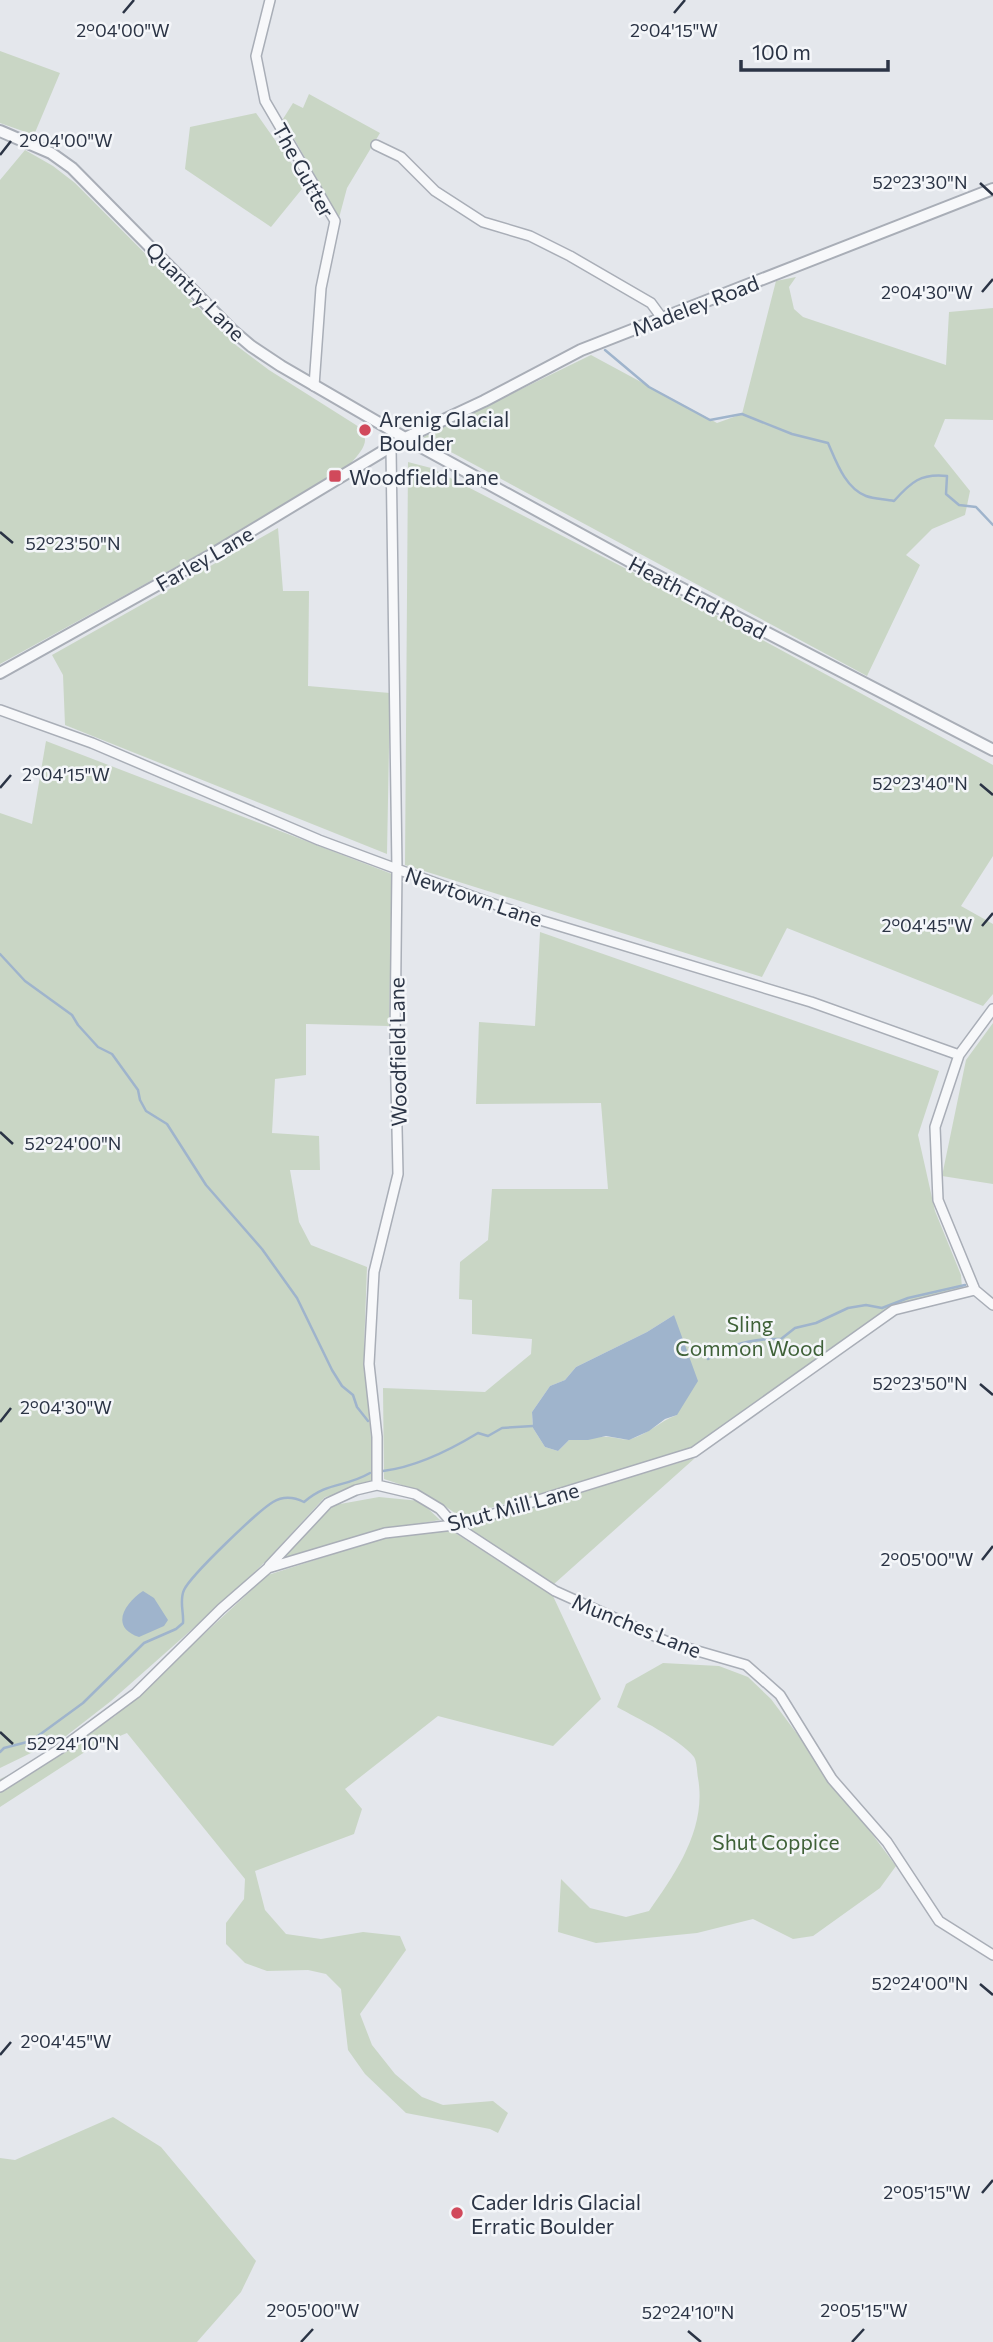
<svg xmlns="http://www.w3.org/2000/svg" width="993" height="2342" font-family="Commissioner,sans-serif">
	<rect width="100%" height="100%" fill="#e4e7ec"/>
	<path fill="#c9d6c5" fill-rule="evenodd" d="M0,51L60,73L34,135L0,123Z
		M309,94L380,133L347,188L339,218L283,119L293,103L303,108Z
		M256,113L306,184L271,227L185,169L190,127Z
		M25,150L53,166L75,183L237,346L269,370L356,425C373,438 363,450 351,463L234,535L0,664V180Z
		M796,277L789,287L794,309L803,317L946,365L949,312L993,308V420L945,419L934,446L970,491L965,515L932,529L906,555L920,565L867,676L423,437L591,355L717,423L742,414L776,281Z
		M408,462L431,468L733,624L993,765V856L961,906L993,924V994L983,1006L787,928L762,977L405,865Z
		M278,528L283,591H309L308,686L390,693L387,854L65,725L63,675L52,655Z
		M46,741L392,874L389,1026L306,1024V1075L275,1079L272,1133L319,1136L320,1170H290L299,1222L311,1245L367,1267L364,1349L375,1488L325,1497L267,1560L224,1601L111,1701L66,1736L0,1768V813L32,824Z
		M540,932L939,1071L918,1135L935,1211L961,1275L962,1288L891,1308L877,1316L809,1372L692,1447L617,1471L460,1517C436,1498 413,1488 384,1479L383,1388L485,1392L531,1354L532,1339L472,1334V1300L459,1299L460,1262L488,1240L492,1189H608L601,1103L476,1104L479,1022L535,1026ZM674,1315L677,1415C660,1421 648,1434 631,1439C624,1441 616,1437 609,1437C596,1436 582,1440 569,1440L558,1451L545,1447L533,1428L532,1412L550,1386L565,1380L576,1367L647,1332Z
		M993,1023V1184L942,1176L966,1060Z
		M695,1458L554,1584L464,1527Z
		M379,1497L420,1501L440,1520L382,1530L279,1560L329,1506Z
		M449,1529L553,1596L601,1699L553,1746L438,1716L345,1789L362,1809L354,1834L255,1871L265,1910L286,1934L321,1939L363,1932L400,1936L406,1950L360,2014L372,2045L395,2074L422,2097L443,2105L493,2101L508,2113L498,2133L490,2129L406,2113L365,2074L348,2050L341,1989L326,1974L308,1970L267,1971L245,1963L226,1944V1923L244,1899L245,1879L127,1733L91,1748L0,1807V1779L67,1747L115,1716L268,1575L384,1538Z
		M663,1663L719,1666L748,1677L771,1699L896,1866L880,1888L813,1936L793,1939L753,1919L697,1933L596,1943L558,1932L561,1879L590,1908L626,1917L649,1911C676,1873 707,1828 698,1778C697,1772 697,1762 694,1757C680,1739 637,1718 617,1707L626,1684Z
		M113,2117L161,2147L256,2261L241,2292L197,2342H0V2158L15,2160Z"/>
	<path fill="#9fb4cc" d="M674,1315L698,1381L677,1415L665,1419L649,1431L629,1440L606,1436L588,1440H569L558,1451L545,1447L533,1428L532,1412L550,1386L565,1380L576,1367L647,1332Z
		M143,1591L154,1598L168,1620L164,1626L139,1637C109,1627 125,1603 143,1591Z"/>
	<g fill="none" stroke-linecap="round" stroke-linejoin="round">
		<path stroke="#9fb4cc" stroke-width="2.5" d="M605,350L649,387L710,420L742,414L792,434L828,443C836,461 845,488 866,496C874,499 885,499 894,501C911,482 921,473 947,476L946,494L959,505L976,507L993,525
			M0,954L25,981L72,1015L78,1025L98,1047L112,1054L138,1090L140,1100L146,1111L167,1124L206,1185L262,1249L297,1298L332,1370L342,1386L353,1395L357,1407L368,1421
			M708,1359C730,1344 754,1338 781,1339L795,1328L816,1323L848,1308L866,1305L882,1308L908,1298L965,1285
			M383,1471C416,1467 450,1450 478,1433L488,1436L502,1428L533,1426
			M0,1752L4,1748L31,1741L83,1703L144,1643L176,1629L183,1623C184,1612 179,1601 184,1590C191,1575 258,1511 273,1502C283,1496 294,1497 304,1502C329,1481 344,1488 370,1473"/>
		<g stroke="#a9aeb7" stroke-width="12">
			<path id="minor" d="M270,0L256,56L265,101L335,221L321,288L314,386
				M376,145L401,157L435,191L483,222L530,236L570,256L651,303L662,318
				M391,448L397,869L395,1038L398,1174L374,1272L369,1364L377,1437V1485L415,1494L440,1509L454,1525L555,1591L670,1643L746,1665L780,1695L832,1779L887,1842L939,1921L993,1955
				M0,710L92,743L319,840L397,869L530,917L811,1002L959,1055
				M993,1009L959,1055L935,1127L938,1200L975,1290L993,1305
				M269,1566L328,1503L356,1490L377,1485
				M0,1787L63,1747L136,1693L221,1609L268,1568L385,1533L454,1525L471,1521L694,1452L894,1310L975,1290"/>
		</g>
		<g stroke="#a9aeb7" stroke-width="14">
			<path id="tertiary" d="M0,131L51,153L72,168L231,329L251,346L281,366L405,438L631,562L993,750
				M0,673L211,555L405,438L484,401L581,350L993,189"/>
		</g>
		<use href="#minor" stroke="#f7f8fa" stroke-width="9"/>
		<use href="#tertiary" stroke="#f7f8fa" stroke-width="10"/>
	</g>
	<path fill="none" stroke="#2b3445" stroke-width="2.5" d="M123,13L134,0M674,13L685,0M0,155L11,141M980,183L993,195M982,292L993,279M0,532L13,543M980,784L993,795M0,788L11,775M982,926L993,913M0,1132L13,1144M980,1384L993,1395M0,1422L11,1408M982,1560L993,1546M0,1732L13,1744M980,1984L993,1995M0,2055L11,2042M982,2193L993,2180M688,2331L701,2342M301,2342L313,2329M852,2342L864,2329"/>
	<g fill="#d1495b" stroke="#f4f6f9" stroke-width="2.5">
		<circle cx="365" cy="430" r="7"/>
		<rect x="328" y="469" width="14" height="14" rx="3.5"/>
		<circle cx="457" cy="2213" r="7"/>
	</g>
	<g text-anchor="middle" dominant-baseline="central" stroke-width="5" stroke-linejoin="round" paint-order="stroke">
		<g font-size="21" fill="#2b3445" stroke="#f4f6f9">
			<text transform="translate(304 170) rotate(61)">The Gutter</text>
			<text transform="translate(196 291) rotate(45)">Quantry Lane</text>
			<text transform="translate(695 305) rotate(-21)">Madeley Road</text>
			<text transform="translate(204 558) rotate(-30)">Farley Lane</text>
			<text transform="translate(698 597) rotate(28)">Heath End Road</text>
			<text transform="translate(474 896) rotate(19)">Newtown Lane</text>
			<text transform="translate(397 1052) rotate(-91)">Woodfield Lane</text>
			<text transform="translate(513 1506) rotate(-15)">Shut Mill Lane</text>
			<text transform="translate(637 1625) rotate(22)">Munches Lane</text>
		</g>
		<g font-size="21" fill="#2b3445" stroke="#f4f6f9" text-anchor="start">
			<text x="379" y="418">Arenig Glacial<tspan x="379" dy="24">Boulder</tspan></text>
			<text x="349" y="476">Woodfield Lane</text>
			<text x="471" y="2201">Cader Idris Glacial<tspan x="471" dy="24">Erratic Boulder</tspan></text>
		</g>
		<g font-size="21" fill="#3f6138" stroke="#f4f6f9">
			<text x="750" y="1323">Sling<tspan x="750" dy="24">Common Wood</tspan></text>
			<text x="776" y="1841">Shut Coppice</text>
		</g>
	</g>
	<g font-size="18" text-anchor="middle" fill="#2b3445" stroke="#f4f6f9" stroke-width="5" stroke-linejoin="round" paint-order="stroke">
		<text x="123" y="37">2°04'00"W</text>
		<text x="674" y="37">2°04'15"W</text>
		<text x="66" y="147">2°04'00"W</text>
		<text x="920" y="189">52°23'30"N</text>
		<text x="927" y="299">2°04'30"W</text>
		<text x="73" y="550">52°23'50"N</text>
		<text x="66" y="781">2°04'15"W</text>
		<text x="920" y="790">52°23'40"N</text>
		<text x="927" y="932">2°04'45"W</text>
		<text x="73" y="1150">52°24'00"N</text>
		<text x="920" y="1390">52°23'50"N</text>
		<text x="66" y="1414">2°04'30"W</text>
		<text x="927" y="1566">2°05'00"W</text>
		<text x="73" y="1750">52°24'10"N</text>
		<text x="920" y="1990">52°24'00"N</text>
		<text x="66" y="2048">2°04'45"W</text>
		<text x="927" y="2199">2°05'15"W</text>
		<text x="313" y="2317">2°05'00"W</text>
		<text x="864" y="2317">2°05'15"W</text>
		<text x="688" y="2319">52°24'10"N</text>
	</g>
	<path d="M741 60v10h147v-10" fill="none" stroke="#2b3445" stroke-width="3.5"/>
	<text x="752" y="60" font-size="21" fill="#2b3445" stroke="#f4f6f9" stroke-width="5" paint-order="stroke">100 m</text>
</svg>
